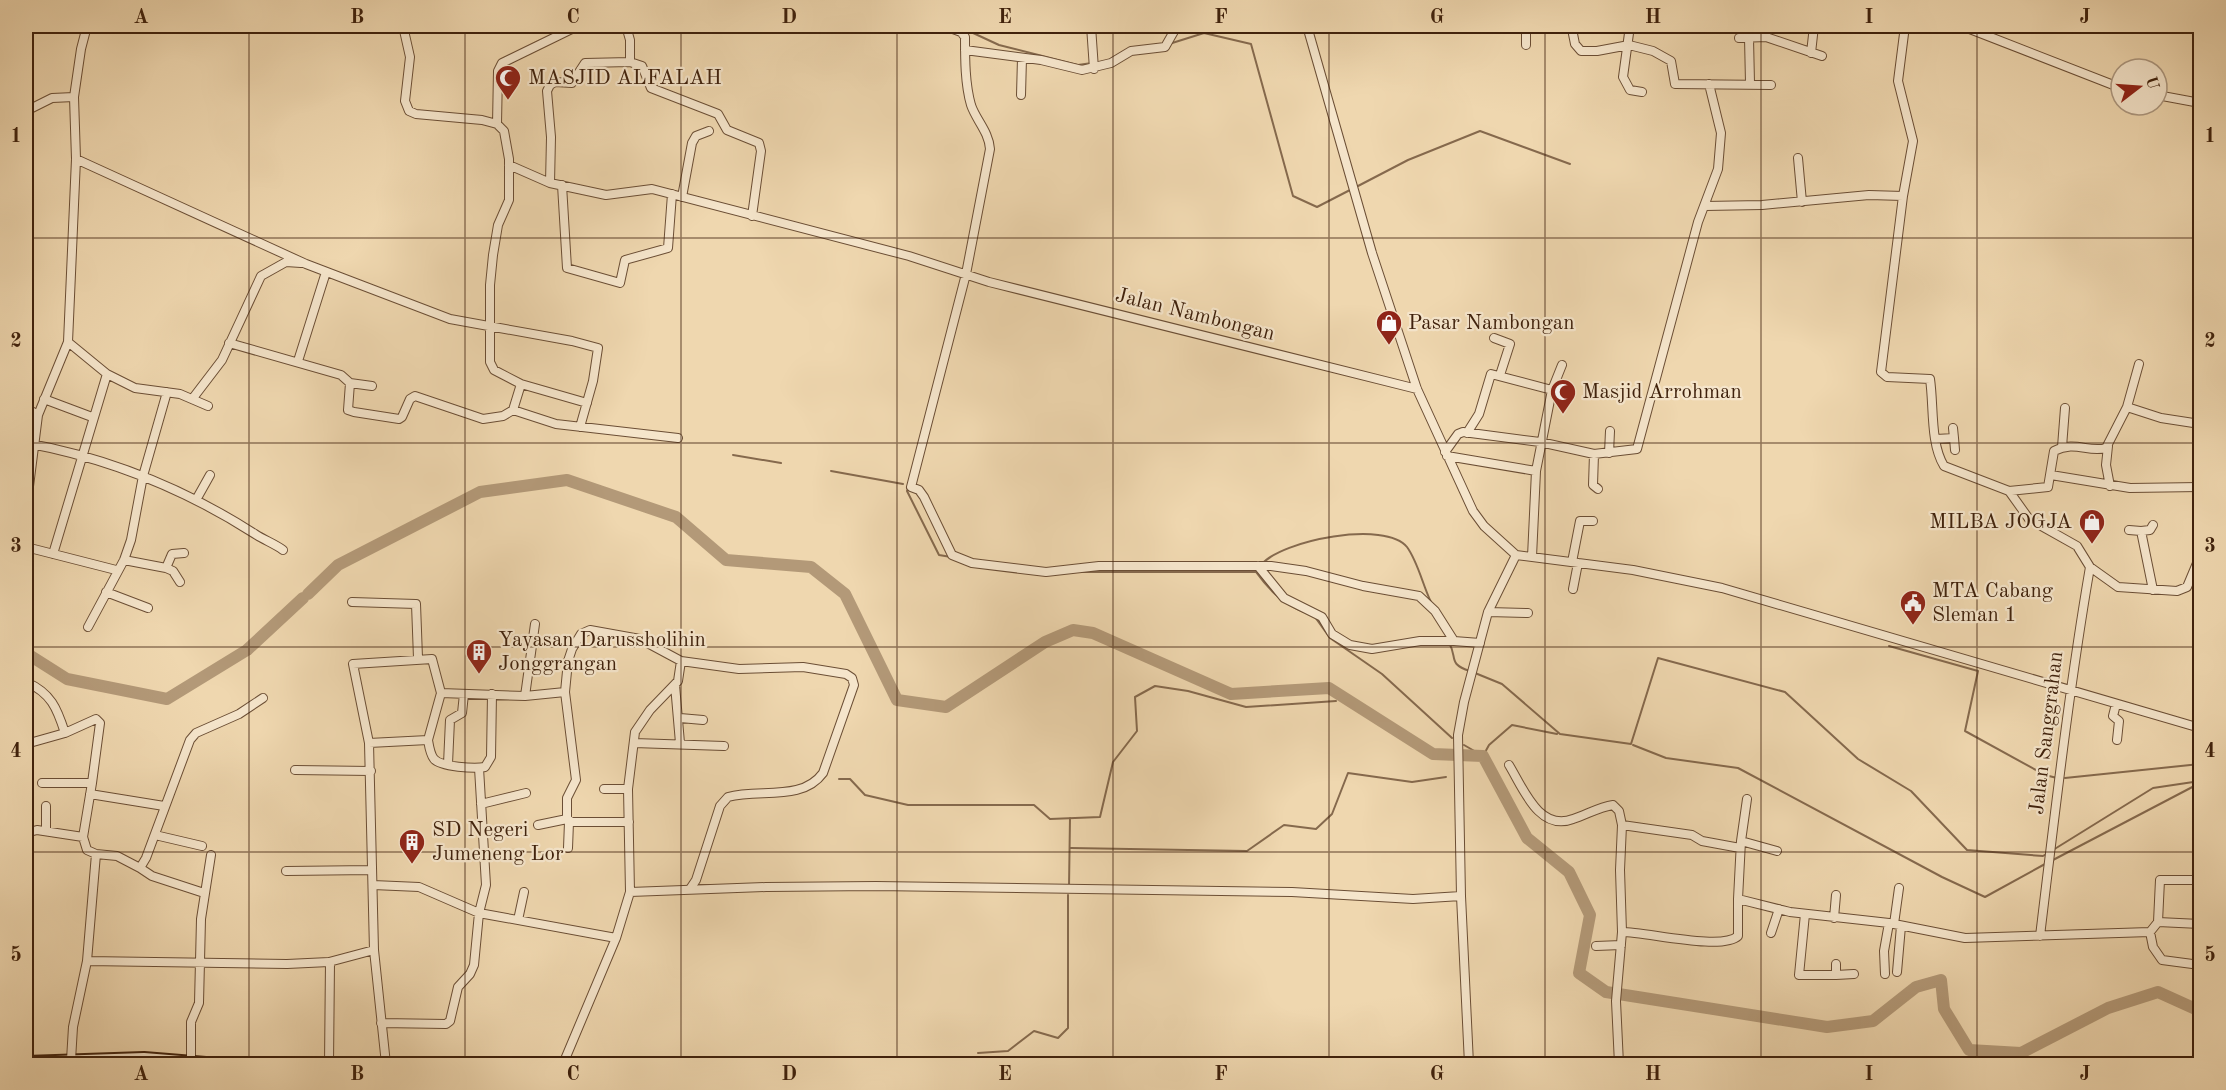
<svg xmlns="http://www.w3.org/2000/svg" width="2226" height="1090" font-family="'Old Standard TT',serif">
	<rect width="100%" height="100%" fill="#efd7af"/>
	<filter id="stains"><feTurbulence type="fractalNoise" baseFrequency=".00333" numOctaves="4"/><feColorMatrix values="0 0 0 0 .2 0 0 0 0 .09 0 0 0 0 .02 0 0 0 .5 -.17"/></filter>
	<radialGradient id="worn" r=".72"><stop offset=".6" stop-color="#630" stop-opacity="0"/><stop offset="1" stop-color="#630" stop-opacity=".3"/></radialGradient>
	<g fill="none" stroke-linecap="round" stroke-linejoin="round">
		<path stroke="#85694d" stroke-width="2" d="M958,26L999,45L1078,65L1092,63
			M1169,44L1204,33L1251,44L1293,196L1317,207L1350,190
			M1358,186L1408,160L1480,131L1570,164
			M733,455L781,463
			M831,471L903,484
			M907,491L939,555L951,557
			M1261,565C1281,540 1386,520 1407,547C1418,562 1423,586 1431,602
			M1080,572H1256C1269,590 1283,604 1304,612
			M1315,617L1330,638L1382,674L1452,738
			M1449,643C1458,657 1447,664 1470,671
			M1889,646L1978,671L1965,731L2045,775L2057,778
			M1475,673L1502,684L1560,734L1631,744L1658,658L1785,692L1858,759L1911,791L1967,850L2043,856L2048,853
			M1464,745L1483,756L1489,745L1512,725L1557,734
			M1633,745L1666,758L1738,768L1942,877L1985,897L2045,864
			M2065,778L2200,764
			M839,779H850L865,795L908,805H1034L1050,819L1100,817L1113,762L1137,731L1135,697L1155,686L1188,691L1246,707L1336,701
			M1071,848L1247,851L1284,825L1316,829L1332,814L1348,773L1412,782L1446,777
			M2053,850L2153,788L2200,781
			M2053,860L2200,783
			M696,885H720
			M1069,887L1070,818
			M978,1053L1008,1051L1034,1031L1058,1038L1068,1028V895"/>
		<path stroke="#b39978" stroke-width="12" d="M308,594L338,565L480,492L567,480L676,517L726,560L811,567L845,594L897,700L946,707L1045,642L1073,630L1093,633L1231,694L1329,688L1433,754L1483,756L1527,838L1569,872L1590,915L1579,973L1606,992L1827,1027L1873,1021L1916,987L1941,980L1944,1009L1969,1050L2021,1053L2108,1008L2158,992L2200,1011
			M26,653L67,679L167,699L247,650L303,598"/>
		<g stroke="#6b4e35" stroke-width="10">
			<path id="minor" d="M626,26L630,40V62L642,66L651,88L718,114L727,130L759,143L761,151L752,216
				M945,26L961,32L965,37C965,59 965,84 971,105C976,120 989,132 990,149L966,274L911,487L919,490L924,497L952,555L972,563L1046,572L1099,566H1271L1306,571L1363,586L1419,596L1435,611L1454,641L1480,643
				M1091,26L1094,69
				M1307,26L1372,253L1417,389L1473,511L1484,526L1516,555
				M1526,26V45
				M1630,26L1623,77L1630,90L1642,92
				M1764,26L1766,37
				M1962,26L2121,88
				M1573,34L1575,44L1581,51H1597L1629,45L1653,51L1671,61L1675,84L1771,85
				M1739,38L1766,37L1822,56
				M1749,38L1750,83
				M965,50L1041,60L1082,70L1111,63L1131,51L1165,47L1177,26
				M1811,53L1814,26
				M1021,95L1022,58
				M2157,95L2200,103
				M26,111L52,98L74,97
				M497,124L498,71L502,63L578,26
				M1798,158L1802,202
				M76,159L306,264L450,319L572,341L598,348L593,381L580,427
				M509,165L550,183L606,195L652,189L909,256L989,282L1417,389
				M550,183L551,137L547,91L550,85L555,82L572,83L585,63L630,62
				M562,185L567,268L620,283L625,260L668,248L672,194
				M1903,196L1913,141L1898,81L1905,26
				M682,197L692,143L696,136L709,131
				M1705,206L1762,205L1869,195L1903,196L1881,372L1887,377L1930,379C1934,406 1930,443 1944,466L2009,491L2029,519L2077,546L2090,567
				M1494,338L1510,344L1500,375
				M68,342L107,374L135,388L180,394L208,406
				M229,343L341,375L350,383L348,410L354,412L399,419L402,417L410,399L415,396L483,419L503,416L513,410L521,384L494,370L490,362V285L493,255L498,225L509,200V159L504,131L497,124L482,120L416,114L409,111L405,101L410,57L403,26
				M298,361L326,272
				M350,383L372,386
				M521,384L587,403
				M193,398L222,360L261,276L286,262L301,263
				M44,399L92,417
				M2127,407L2139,364
				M26,408L38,415
				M513,410L556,424L678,438
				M1953,428L1954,438
				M1467,433L1479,414L1491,374L1552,390
				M1936,439L1954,438L1955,450
				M26,443C108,458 185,489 255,534C264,540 275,544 283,550
				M2108,446L2106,465L2110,486
				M2062,447L2065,408
				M1445,452L1458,434L1463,432L1540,442L1594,454L1637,449L1698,222L1718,169L1721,133L1709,84
				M1609,453L1610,431
				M1594,454L1593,485L1598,489
				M1447,456L1536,471L1552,390L1562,365
				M2051,475L2130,488L2200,487
				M2009,491L2048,487L2054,451C2075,440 2088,453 2106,448L2127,407L2161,418L2200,424
				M196,500L210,475
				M26,510L38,415L68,342L76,159L74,97L81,49L87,26
				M2129,530L2141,531L2153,590
				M2141,531L2150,530L2153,525
				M26,547L116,570
				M53,554L107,374
				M1516,555L1633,570L1722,588L2200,728
				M1532,557L1536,471
				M124,560L166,568L172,554L184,553
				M1572,562L1580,521H1593
				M1258,566L1284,598L1322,617L1332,634L1350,645L1372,649L1420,641H1454
				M166,568L173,571L180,582
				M1573,589L1578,563
				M106,592L148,608
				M352,602L416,604L418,658
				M1488,612L1528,613
				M88,627L124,560L131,540L143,476L167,392
				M26,682C51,693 57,708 65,733
				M675,685L680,743
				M565,692L568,661L572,649L581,634L590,630L640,639L681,661L739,669L803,667L846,674L852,678L854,685L823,773C802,802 759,788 728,797L720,806L696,880L690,889
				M525,696L535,624
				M2116,704L2113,716L2119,721L2117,740
				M680,718L703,720
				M428,740C429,746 430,754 434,759C441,767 475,769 485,767L491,757L492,694
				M369,743L428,740L441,693L525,696L565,692L576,780L567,798V819L572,822H629
				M634,743L724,746
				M26,744L65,733L96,719L100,723L92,783
				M448,764L450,720L462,713L464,694
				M1509,765C1523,788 1539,832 1573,819C1586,815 1599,807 1613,805L1619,811L1622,825
				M295,770L371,771
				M42,783H92L83,837
				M604,789H628
				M90,794L164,806
				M481,804L526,793
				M538,825L567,819
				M46,831V806
				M26,833L37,830L83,837L87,850L96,854L117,856L140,868L146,858L190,740L196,733L239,714L263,698
				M155,835L202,846
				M1741,841L1747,799
				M568,848L569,822
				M140,868L152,876L204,893
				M286,871L372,870
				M373,885L419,887L479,913L616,938
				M630,892L766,887L876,886L1292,892L1413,899L1461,896
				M1738,899L1741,841L1777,851
				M1805,914L1799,975H1836V964
				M1834,918L1836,895
				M518,920L524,892
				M2158,922L2160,880H2200
				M1894,924L1899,888
				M1622,932C1647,932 1722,951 1738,936V899L1790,912L1889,923L1965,938L2150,932L2158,922L2200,924
				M2150,932L2153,947L2162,960L2200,965
				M1771,933L1779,909
				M2040,936C2055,813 2069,689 2090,567L2118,587L2177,591L2187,587L2200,556
				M1596,946L1621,945
				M87,961L96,854
				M1897,972L1901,926
				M1885,974L1884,951L1889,923
				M1836,975L1854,974
				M381,1023L446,1024L450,1021L458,987L470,974L474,965L479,913L486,885L479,768
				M71,1060L73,1027L87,961L287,964L329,962L374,950
				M191,1062V1022L199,1003L201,919L211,855
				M329,1064L330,962
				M386,1064L374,950L369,743L353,664L432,659L441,693
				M563,1064L616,938L630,892L628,789L635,732L650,710L678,681L681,661
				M1469,1064L1461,896L1458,735L1464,702L1488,612L1516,555
				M1619,1064L1616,1001L1622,932L1620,870L1622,825L1692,835L1702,841L1740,848"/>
		</g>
		<g stroke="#3f210c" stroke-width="14">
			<path id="secondary" d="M26,1062L144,1058L218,1064"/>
		</g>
		<use href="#minor" stroke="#f5e5cb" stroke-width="8"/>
		<use href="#secondary" stroke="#f5e5cb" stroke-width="10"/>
	</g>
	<path fill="none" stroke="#3f210c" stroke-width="1.5" stroke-opacity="0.55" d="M249,26V1064M465,26V1064M681,26V1064M897,26V1064M1113,26V1064M1329,26V1064M1545,26V1064M1761,26V1064M1977,26V1064M26,238H2200M26,443H2200M26,647H2200M26,852H2200"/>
	<defs>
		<g id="mosque-pin" transform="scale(1.35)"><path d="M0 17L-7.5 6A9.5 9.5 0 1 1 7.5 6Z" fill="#8f2418" stroke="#f5e5cb"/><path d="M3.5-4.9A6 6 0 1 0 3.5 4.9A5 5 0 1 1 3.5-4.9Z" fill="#fff"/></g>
		<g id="shop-pin" transform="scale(1.35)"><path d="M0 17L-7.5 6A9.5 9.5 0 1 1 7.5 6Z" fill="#8f2418" stroke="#f5e5cb"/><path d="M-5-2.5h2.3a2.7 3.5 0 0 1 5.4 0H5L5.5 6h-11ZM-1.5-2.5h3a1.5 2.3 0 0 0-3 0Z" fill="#fff"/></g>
		<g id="civic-pin" transform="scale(1.35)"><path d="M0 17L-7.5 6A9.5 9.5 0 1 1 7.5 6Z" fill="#8f2418" stroke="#f5e5cb"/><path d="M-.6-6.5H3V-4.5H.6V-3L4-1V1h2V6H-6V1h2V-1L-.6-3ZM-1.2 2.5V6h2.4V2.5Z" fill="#fff"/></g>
		<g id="building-pin" transform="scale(1.35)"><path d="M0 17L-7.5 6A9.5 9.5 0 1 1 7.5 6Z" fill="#8f2418" stroke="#f5e5cb"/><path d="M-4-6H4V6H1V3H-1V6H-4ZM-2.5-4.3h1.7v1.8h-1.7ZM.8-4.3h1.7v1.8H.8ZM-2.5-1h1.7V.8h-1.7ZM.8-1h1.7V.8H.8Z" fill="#fff"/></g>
	</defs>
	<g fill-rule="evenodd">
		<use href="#mosque-pin" x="508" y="78"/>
		<use href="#shop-pin" x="1389" y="323"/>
		<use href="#mosque-pin" x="1563" y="392"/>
		<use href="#shop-pin" x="2092" y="522"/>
		<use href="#civic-pin" x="1913" y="603"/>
		<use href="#building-pin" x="479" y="652"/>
		<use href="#building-pin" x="412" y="842"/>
	</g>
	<g text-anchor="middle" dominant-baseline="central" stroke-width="4.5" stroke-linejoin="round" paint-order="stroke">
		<g font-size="21" fill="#3f210c" stroke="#f5e5cb" text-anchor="start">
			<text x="528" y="78">MASJID ALFALAH</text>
			<text x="1408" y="323">Pasar Nambongan</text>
			<text x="1582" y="392">Masjid Arrohman</text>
			<text x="2072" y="522" text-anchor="end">MILBA JOGJA</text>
			<text x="1932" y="591">MTA Cabang<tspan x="1932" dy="24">Sleman 1</tspan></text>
			<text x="498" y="640">Yayasan Darussholihin<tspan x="498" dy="24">Jonggrangan</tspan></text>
			<text x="432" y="830">SD Negeri<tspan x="432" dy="24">Jumeneng Lor</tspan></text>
		</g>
		<g font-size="21" fill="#3f210c" stroke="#f5e5cb">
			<text transform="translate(1195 315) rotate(14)">Jalan Nambongan</text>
			<text transform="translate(2047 733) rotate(-83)">Jalan Sanggrahan</text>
		</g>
	</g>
	<rect width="2226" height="1090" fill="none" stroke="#efd7af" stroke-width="66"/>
	<g transform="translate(2139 87) rotate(73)"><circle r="28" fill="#f5e5cb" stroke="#ac977f" stroke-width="1.5"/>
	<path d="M0-4.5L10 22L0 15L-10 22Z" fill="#8f2418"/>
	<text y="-9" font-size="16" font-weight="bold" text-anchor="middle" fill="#3f210c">U</text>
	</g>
	<rect x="33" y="33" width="2160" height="1024" fill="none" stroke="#3f210c" stroke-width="2"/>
	<g font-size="20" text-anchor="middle" font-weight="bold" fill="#3f210c">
		<text x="141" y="23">A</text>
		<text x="357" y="23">B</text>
		<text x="573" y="23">C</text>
		<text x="789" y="23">D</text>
		<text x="1005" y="23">E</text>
		<text x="1221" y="23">F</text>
		<text x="1437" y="23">G</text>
		<text x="1653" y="23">H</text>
		<text x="1869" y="23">I</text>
		<text x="2085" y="23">J</text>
		<text x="16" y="142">1</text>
		<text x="2210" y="142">1</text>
		<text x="16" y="347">2</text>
		<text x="2210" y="347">2</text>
		<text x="16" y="552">3</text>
		<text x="2210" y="552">3</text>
		<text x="16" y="757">4</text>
		<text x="2210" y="757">4</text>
		<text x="16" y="961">5</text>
		<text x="2210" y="961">5</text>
		<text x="141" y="1080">A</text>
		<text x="357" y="1080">B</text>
		<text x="573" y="1080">C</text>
		<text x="789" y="1080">D</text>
		<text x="1005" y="1080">E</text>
		<text x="1221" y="1080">F</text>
		<text x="1437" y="1080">G</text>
		<text x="1653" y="1080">H</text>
		<text x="1869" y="1080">I</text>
		<text x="2085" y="1080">J</text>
	</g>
	<rect width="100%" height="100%" filter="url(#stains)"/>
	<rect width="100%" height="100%" fill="url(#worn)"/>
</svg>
